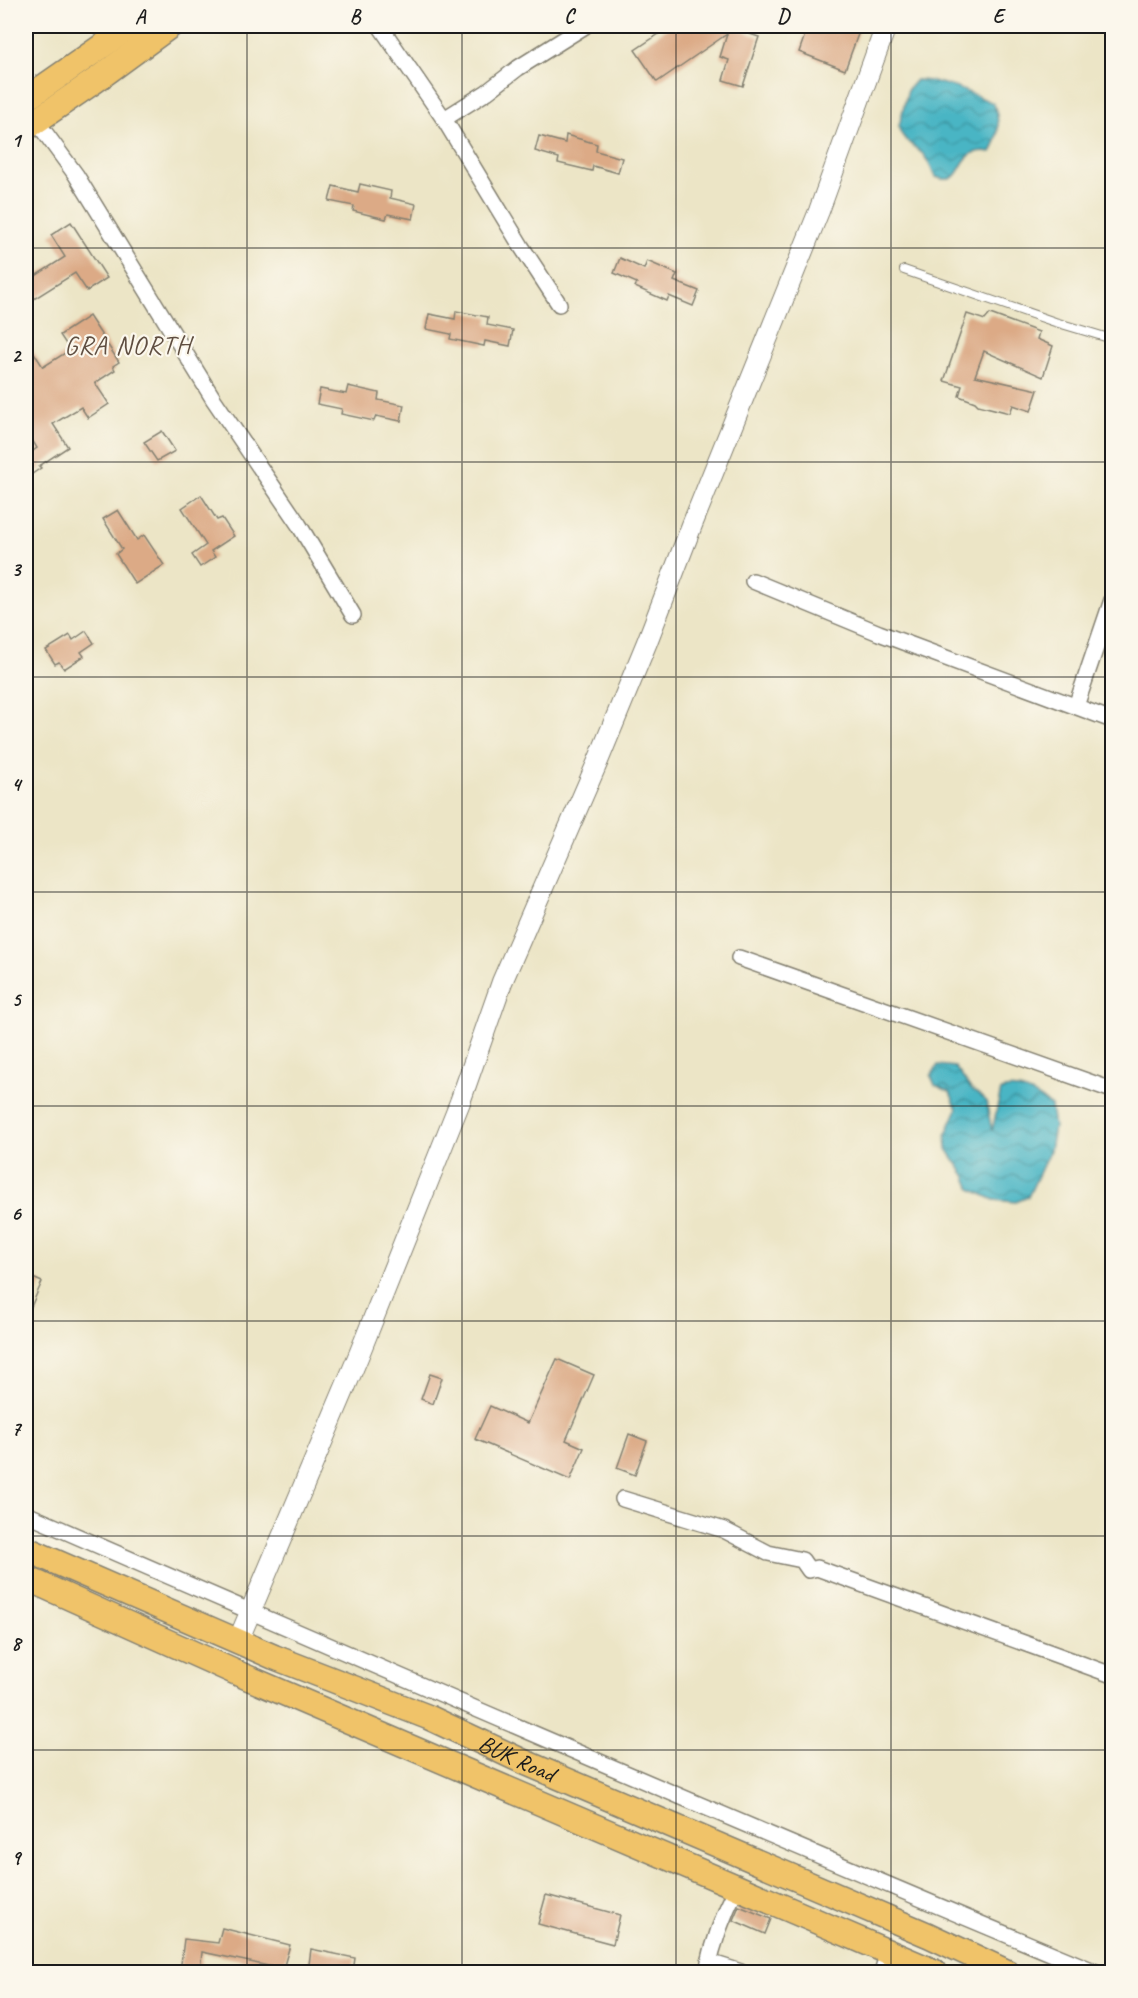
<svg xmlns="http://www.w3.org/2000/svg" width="1138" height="1998" font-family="Caveat,sans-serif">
<defs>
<pattern id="water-waves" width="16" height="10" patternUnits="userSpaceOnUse" patternTransform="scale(1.5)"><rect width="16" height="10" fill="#48b5c4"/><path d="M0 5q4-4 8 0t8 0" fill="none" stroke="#3b929e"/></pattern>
</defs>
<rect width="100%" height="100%" fill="#fbf7ec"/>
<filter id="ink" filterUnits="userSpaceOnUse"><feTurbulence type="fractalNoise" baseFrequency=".0167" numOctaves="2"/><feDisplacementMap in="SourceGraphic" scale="12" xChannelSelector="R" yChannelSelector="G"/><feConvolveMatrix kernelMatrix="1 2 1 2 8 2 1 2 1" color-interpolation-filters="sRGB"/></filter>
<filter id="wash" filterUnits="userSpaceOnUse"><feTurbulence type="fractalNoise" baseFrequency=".008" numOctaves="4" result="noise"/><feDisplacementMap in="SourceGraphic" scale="24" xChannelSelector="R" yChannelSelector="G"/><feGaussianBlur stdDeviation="1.35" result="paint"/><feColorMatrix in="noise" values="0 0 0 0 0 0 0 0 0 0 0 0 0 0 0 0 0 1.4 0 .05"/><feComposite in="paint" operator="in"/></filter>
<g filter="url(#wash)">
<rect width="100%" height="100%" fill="#ece5c6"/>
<g fill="url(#water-waves)" stroke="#326870" stroke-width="1.5">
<path d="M 916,80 C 942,80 969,92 993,103 C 1000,118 1000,138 991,152 C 952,145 968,190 936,177 L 924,155 L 905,139 L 900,132 L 899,126 L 908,89 Z"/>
<path d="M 938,1065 L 955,1067 L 971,1089 L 986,1101 L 992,1131 L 1001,1090 C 1021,1085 1036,1094 1051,1106 L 1054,1127 L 1050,1150 L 1028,1197 L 1016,1202 L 994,1200 L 971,1189 L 965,1175 L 947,1149 L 946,1134 L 957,1109 L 950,1092 L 935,1085 L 931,1076 Z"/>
</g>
<g id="blocks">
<g fill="#dcaa86">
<polygon points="671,26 740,26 735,29 759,37 743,86 723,80 729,60 720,57 727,34 657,82 635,50"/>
<polygon points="808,26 861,26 845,70 799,52"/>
<polygon points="566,135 597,144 596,151 622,158 618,173 593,166 592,171 558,163 559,158 535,151 539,136 565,143"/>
<polygon points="360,184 391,191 390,198 416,204 413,219 388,214 386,219 353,211 354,206 329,201 333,186 358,192"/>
<polygon points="71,222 107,278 87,291 75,273 26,304 26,282 65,257 51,235"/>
<polygon points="620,258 644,269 647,261 677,274 674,281 699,291 693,306 669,296 667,301 635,287 637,283 614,273"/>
<polygon points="456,311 488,317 487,325 513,330 510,346 485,341 484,346 450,339 451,334 426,329 429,314 455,319"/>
<polygon points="967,314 985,320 990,314 1039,332 1037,339 1053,346 1043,377 984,351 975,376 1038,390 1031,411 1013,405 1010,413 978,405 975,402 959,396 962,386 944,381"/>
<polygon points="89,316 119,362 113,366 115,370 95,383 109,404 88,418 81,407 53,424 68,447 39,466 41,468 26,478 26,448 30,453 37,448 26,430 26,340 43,367 70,350 60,335"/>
<polygon points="348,386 379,393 378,400 404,405 401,421 376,416 374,421 341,414 342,409 317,404 320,389 346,394"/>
<polygon points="162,431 175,451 157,461 144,442"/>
<polygon points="201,495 217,520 222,518 234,536 211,551 215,557 200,567 192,555 206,545 182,508"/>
<polygon points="118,510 137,540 144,535 164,565 135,584 116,554 122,549 103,519"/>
<polygon points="86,631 94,643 81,652 84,656 64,669 59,662 55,664 46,650 70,635 73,640"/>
<polygon points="26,1275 42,1282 26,1318"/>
<polygon points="557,1359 594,1375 566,1440 584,1448 570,1480 475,1439 490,1406 528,1423"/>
<polygon points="430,1374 442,1378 433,1404 421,1399"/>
<polygon points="629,1434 647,1441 635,1475 617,1468"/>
<polygon points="546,1895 620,1915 613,1944 538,1924"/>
<polygon points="739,1906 771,1919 765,1934 733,1920"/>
<polygon points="222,1928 290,1945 283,1969 202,1952 200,1972 180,1972 184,1939 218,1943"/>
<polygon points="311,1949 355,1958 353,1972 308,1972"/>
</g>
</g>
</g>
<g filter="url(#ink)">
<use href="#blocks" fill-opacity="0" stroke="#848071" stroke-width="1.5"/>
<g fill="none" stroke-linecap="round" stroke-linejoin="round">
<defs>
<polyline id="service" points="904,270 1055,322 1112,339"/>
<g id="minor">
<polyline points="380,26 444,119 521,246 559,304"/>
<polyline points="32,115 76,175 214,400 299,525 353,615"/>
<polyline points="444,119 487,92 518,68 585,26"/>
<polyline points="753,581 879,633 1112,720"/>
<polyline points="1076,706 1112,600"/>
<polyline points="739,958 1112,1090"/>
<polyline points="623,1499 724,1530 768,1553 802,1560 809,1570 817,1568 1112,1675"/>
<path d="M 26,1514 C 382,1669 738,1823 1096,1972"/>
<polyline points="709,1962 741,1972"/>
<path d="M 707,1972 C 713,1942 723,1915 737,1887"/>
<polyline points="882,1972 888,1952"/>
</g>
<polyline id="tertiary" points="238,1641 358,1357 460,1102 502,982 598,761 647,642 692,525 819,211 886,26"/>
<g id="primary">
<polyline points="26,99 131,26"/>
<polyline points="26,128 96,80 170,26"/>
<path id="s1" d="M 26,1549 L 274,1657 L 428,1717 L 524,1762 L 928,1935 L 1007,1972"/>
<polyline points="26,1578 237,1673 935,1972"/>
</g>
</defs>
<use href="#service" stroke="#848071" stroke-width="10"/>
<use href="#minor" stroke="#848071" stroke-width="18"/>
<use href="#tertiary" stroke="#848071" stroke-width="22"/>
<use href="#primary" stroke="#848071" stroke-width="27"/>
<use href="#service" stroke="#fff" stroke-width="8"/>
<use href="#minor" stroke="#fff" stroke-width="15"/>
<use href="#tertiary" stroke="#fff" stroke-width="20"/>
<use href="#primary" stroke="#f0c369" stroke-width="24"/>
</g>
</g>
<path fill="none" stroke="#1c1c1c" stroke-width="1.5" stroke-opacity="0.55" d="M 247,26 L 247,1972M 462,26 L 462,1972M 676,26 L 676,1972M 891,26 L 891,1972M 26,248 L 1112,248M 26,462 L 1112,462M 26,677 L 1112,677M 26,892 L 1112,892M 26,1106 L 1112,1106M 26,1321 L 1112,1321M 26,1536 L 1112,1536M 26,1750 L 1112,1750"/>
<g text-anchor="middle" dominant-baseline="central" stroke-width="4.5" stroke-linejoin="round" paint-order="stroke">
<g font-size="24" fill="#1c1c1c" stroke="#fbf7ec">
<text stroke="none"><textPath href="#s1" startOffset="534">BUK Road</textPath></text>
</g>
<g font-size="26" letter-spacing="1.5" fill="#5f4e41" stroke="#fbf7ec">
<text x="128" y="345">GRA NORTH</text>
</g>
</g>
<rect width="1138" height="1998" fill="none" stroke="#fbf7ec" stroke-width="66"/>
<rect x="33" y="33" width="1072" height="1932" fill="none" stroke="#1c1c1c" stroke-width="2"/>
<g font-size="20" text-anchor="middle" font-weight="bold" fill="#1c1c1c">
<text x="140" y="23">A</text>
<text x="355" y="23">B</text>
<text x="569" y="23">C</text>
<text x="783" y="23">D</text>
<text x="998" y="23">E</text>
<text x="16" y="147">1</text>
<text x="16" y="362">2</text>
<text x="16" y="576">3</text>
<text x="16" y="791">4</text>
<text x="16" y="1006">5</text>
<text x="16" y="1220">6</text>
<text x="16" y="1435">7</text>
<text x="16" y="1650">8</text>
<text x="16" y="1864">9</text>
</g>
</svg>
